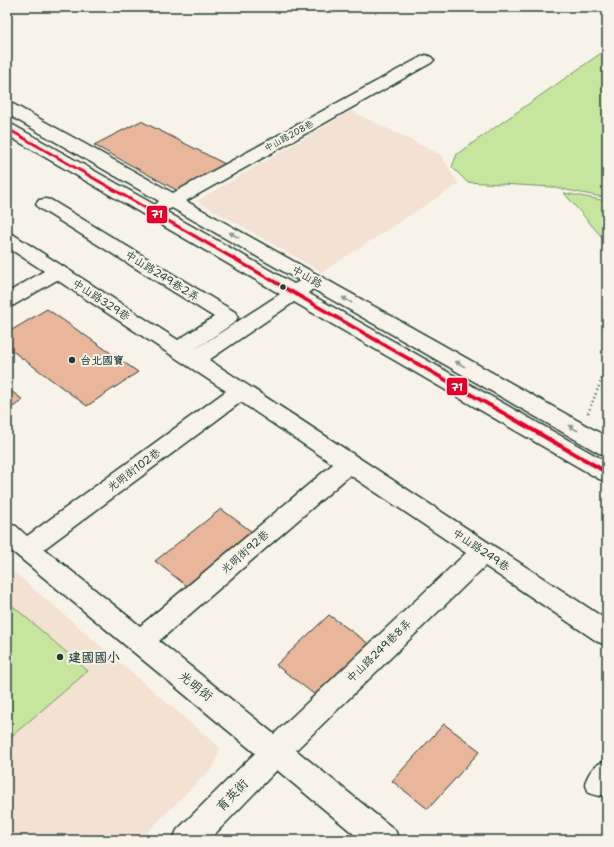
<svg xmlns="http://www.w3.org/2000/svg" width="614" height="847" font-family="'Shantell Sans','LXGW WenKai TC',sans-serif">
<rect width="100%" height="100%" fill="#f7f3e8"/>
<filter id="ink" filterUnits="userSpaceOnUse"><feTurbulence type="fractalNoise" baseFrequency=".025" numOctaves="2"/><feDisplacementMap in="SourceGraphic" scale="8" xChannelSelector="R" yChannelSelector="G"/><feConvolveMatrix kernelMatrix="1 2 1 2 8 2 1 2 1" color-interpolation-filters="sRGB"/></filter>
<g filter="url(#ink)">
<g fill="#f3e1d1">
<polygon points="351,111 441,155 458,184 322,272 197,201"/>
<polygon points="7,566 220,748 214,766 139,840 7,840"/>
</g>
<g fill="#c7e69d" stroke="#739268">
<polygon points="607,49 607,198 552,187 467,182 452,167 457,154"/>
<polygon points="564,193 607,201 607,243"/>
<polygon points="7,601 88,671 7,740"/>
</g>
<g fill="#e9b69b" stroke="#1f3d34">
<polygon points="141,121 227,165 180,192 94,145"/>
<polygon points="47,309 138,372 87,406 7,347 7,333"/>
<polygon points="7,388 23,400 7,411"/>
<polygon points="221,509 259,537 193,591 155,561"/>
<polygon points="329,615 372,646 319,698 276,665"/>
<polygon points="444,724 480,751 428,809 392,781"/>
</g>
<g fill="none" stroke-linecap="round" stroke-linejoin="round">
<defs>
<g id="minor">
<path d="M 426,55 L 431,57 L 434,60 L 431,63 L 186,201 L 607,437 L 607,455 L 599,453 L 313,289 L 308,293 L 607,462 L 607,481 L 599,479 L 294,302 L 209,360 L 607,620 L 607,645 L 598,642 L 485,566 L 296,750 L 395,830 L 399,840 L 361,840 L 277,770 L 209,840 L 173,840 L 177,830 L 255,753 L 7,547 L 7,524 L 16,526 L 27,536 L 226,391 L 57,280 L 14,305 L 7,307 L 7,293 L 44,271 L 7,247 L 7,233 L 14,235 L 178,340 L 214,317 L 39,208 L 36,204 L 39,200 L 45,199 L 51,200 L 235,312 L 238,317 L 235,322 L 194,350 L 280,294 L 7,135 L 7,123 L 13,125 L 155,205 L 159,201 L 7,114 L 7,102 L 13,104 L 173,193 L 421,57 ZM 172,208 L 300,281 L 294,284 L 165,211 ZM 241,402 L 333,464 L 140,626 L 44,549 ZM 350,475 L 466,553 L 274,734 L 159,641 Z"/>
<path d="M 607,760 L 607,793 L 599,796 L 589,793 L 585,783 C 590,770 594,765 607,760 Z"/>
</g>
</defs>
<use href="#minor" stroke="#1f3d34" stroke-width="3"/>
<polyline stroke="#1f3d34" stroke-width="2.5" stroke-dasharray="1 3" stroke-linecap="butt" points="588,413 603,376 607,371"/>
<use href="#minor" fill="#f7f3e8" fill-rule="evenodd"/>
<defs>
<polygon id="bus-1" points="7,127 607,470 607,475 7,130"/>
</defs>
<use href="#bus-1" stroke="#f7f3e8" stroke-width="3"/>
<use href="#bus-1" fill="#e4002b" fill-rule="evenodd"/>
</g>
<defs><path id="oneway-solid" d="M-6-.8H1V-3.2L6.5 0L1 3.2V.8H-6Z"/></defs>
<g fill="#8b988e">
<use href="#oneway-solid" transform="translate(234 235) rotate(-150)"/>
<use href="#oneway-solid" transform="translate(347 300) rotate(-150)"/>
<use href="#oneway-solid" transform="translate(460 364) rotate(-150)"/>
<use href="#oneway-solid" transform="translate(573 428) rotate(-150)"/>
</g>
</g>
<g fill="#1f3d34" stroke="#f7f3e8" stroke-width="1.5">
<circle cx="283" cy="287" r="3.5"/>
<circle cx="72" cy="360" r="4"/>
<circle cx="60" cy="657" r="4"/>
</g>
<g text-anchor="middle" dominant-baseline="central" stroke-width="4" stroke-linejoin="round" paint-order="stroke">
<g font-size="9" fill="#1f3d34" stroke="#f7f3e8">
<text transform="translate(289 136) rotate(-29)">中山路208巷</text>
</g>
<g font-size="11" fill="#1f3d34" stroke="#f7f3e8">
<text transform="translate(162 276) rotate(32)">中山路249巷2弄</text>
<text transform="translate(307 277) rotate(30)">中山路</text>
<text transform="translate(101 300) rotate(33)">中山路329巷</text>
<text transform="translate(134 470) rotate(-37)">光明街102巷</text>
<text transform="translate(481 550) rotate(34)">中山路249巷</text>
<text transform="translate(245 552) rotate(-41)">光明街92巷</text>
<text transform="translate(379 651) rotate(-44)">中山路249巷8弄</text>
</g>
<g font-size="11" font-weight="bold" fill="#1f3d34" stroke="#f7f3e8" text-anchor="start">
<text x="80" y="360">台北國寶</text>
</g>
<g font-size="13" font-weight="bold" fill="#1f3d34" stroke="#f7f3e8" text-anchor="start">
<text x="68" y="657">建國國小</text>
</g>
<g font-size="13" fill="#1f3d34" stroke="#f7f3e8">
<text transform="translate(196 686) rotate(39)">光明街</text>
<text transform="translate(232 795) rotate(-46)">育英街</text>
</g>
</g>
<g stroke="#f7f3e8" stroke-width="1.5">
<rect x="146" y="205" width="22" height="19" rx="4" fill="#e4002b"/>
<rect x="446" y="377" width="22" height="19" rx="4" fill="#e4002b"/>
</g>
<g font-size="11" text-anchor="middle" font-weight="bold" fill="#fff">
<text x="157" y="218">71</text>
<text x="457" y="391">71</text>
</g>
<rect width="614" height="847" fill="none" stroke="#f7f3e8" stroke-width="24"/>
<rect x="12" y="12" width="590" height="823" fill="none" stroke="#1f3d34" stroke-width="1.5" filter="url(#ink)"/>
</svg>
